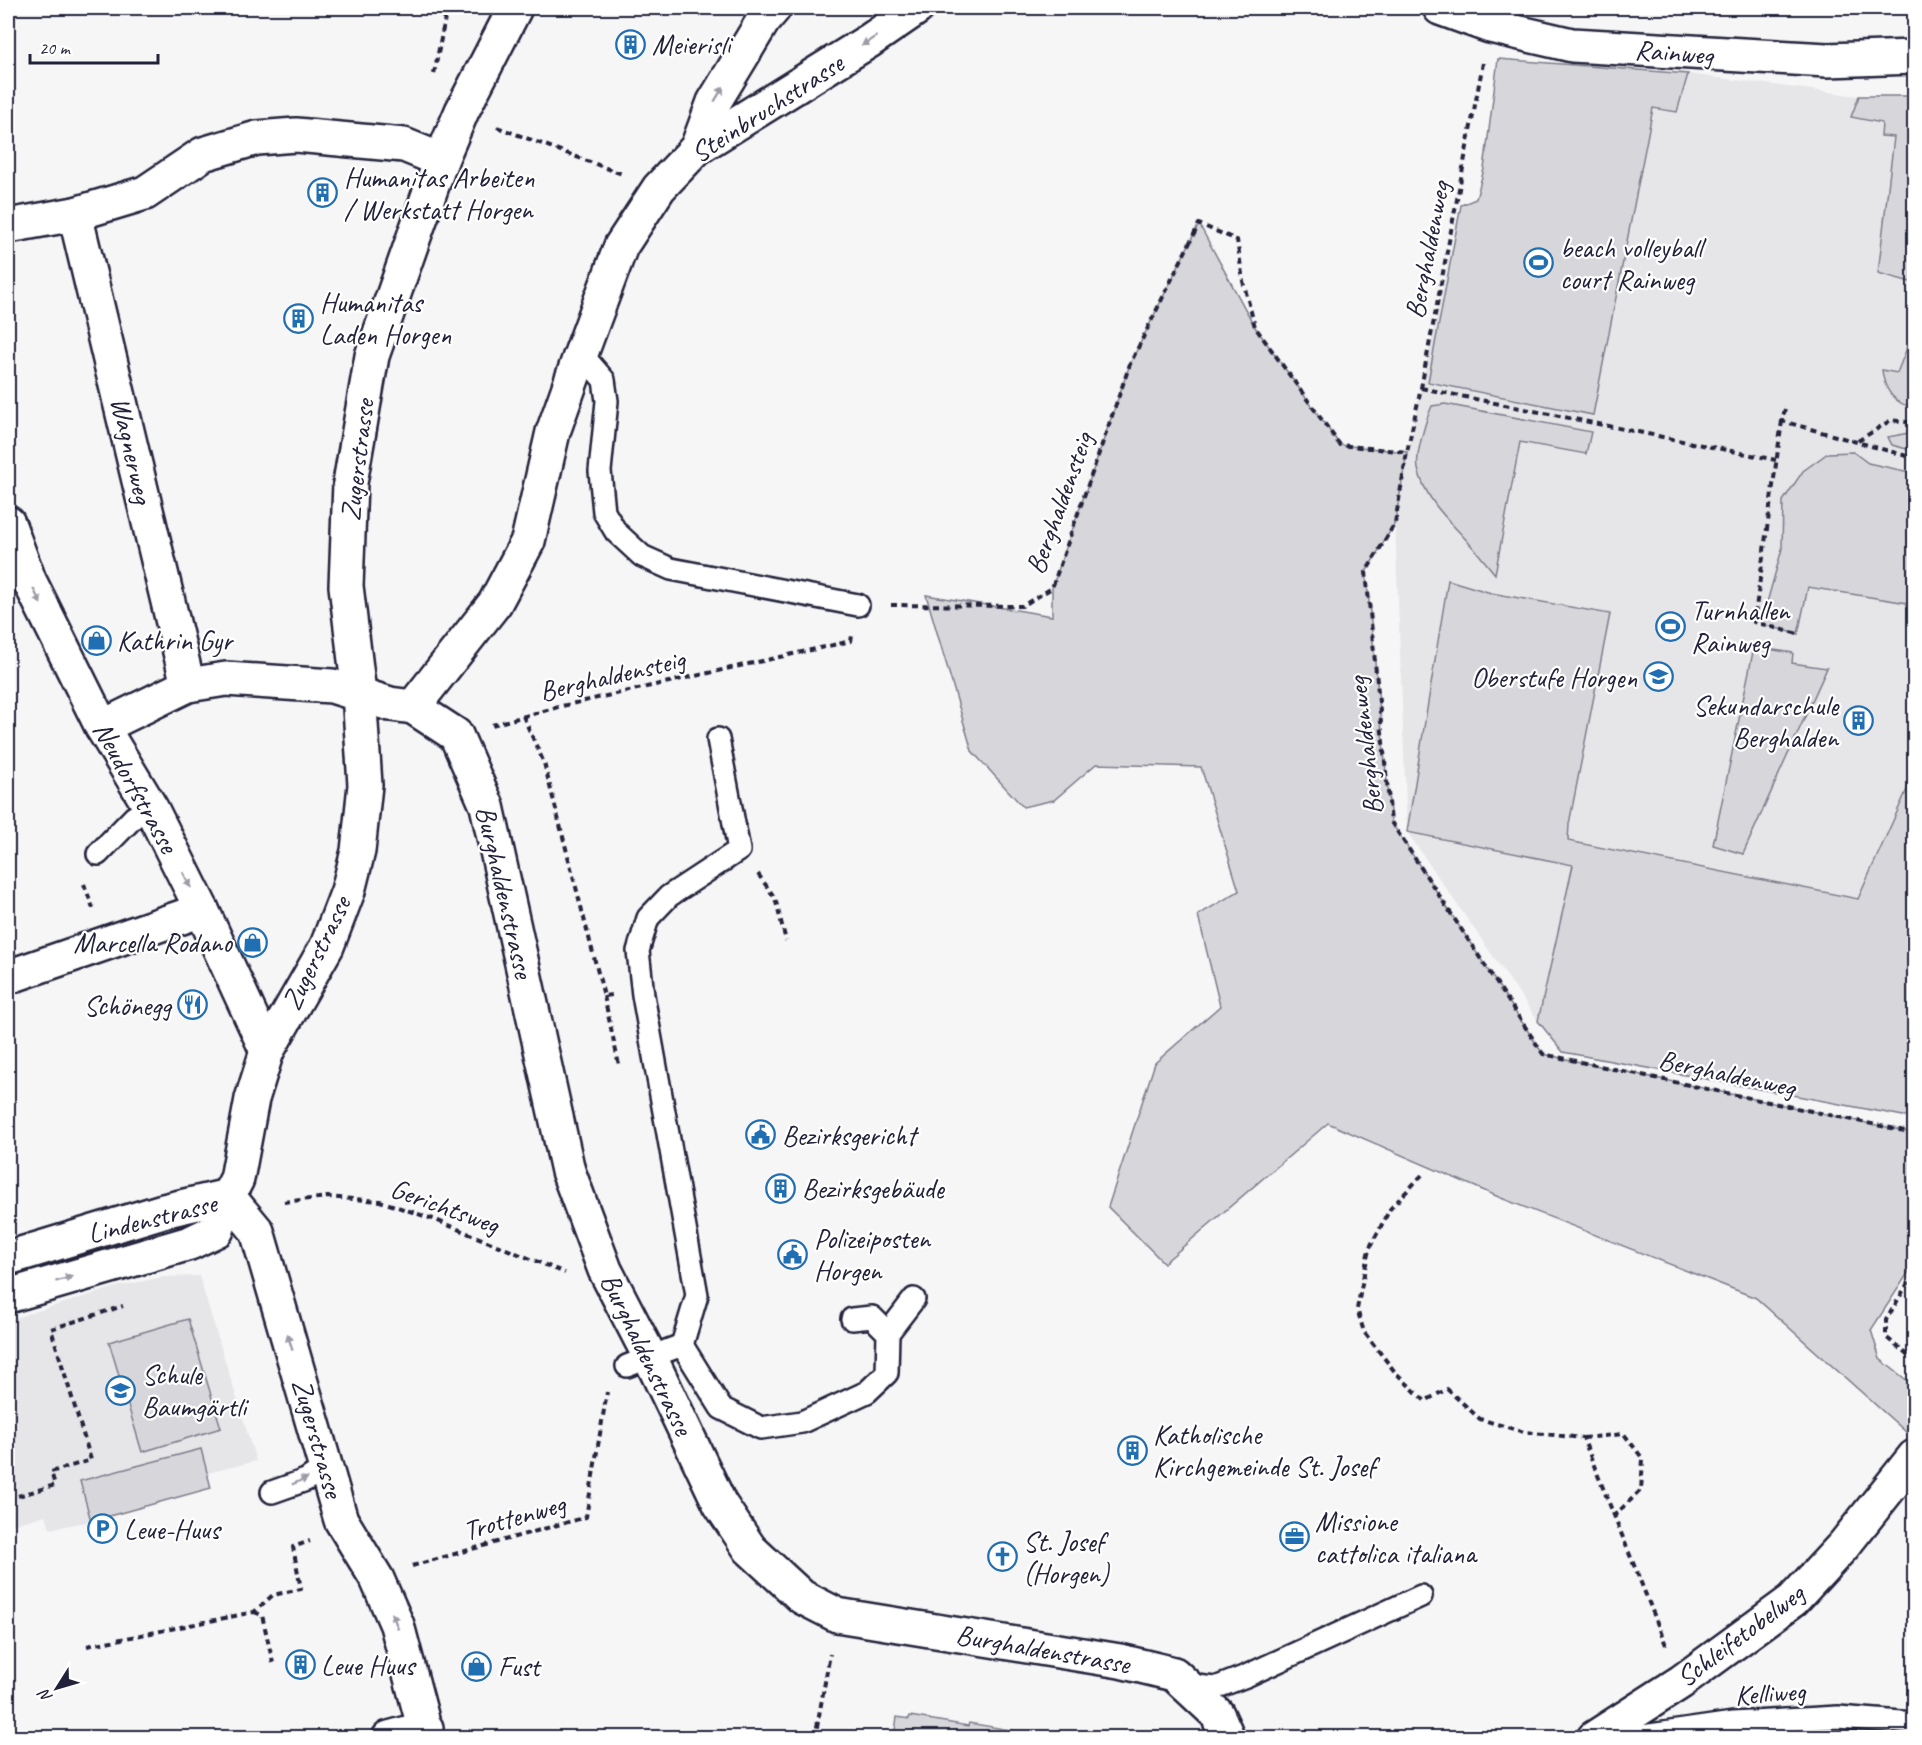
<svg xmlns="http://www.w3.org/2000/svg" width="1922" height="1745" font-family="Caveat,sans-serif">
<rect width="100%" height="100%" fill="#f6f6f7"/>
<filter id="ink" filterUnits="userSpaceOnUse"><feTurbulence type="fractalNoise" baseFrequency=".0167" numOctaves="2"/><feDisplacementMap in="SourceGraphic" scale="12" xChannelSelector="R" yChannelSelector="G"/><feConvolveMatrix kernelMatrix="1 2 1 2 8 2 1 2 1" color-interpolation-filters="sRGB"/></filter>
<g filter="url(#ink)">
<g fill="#e6e6e9">
<polygon points="1498,59 1688,74 1859,96 1914,96 1914,1118 1563,1052 1538,1021 1407,832 1395,523 1407,452 1461,205 1476,199 1483,170"/>
<polygon points="199,1276 256,1461 208,1473 211,1488 91,1521 50,1529 46,1515 8,1526 8,1320 116,1287 162,1277"/>
</g>
<g fill="#d7d7db" stroke="#7c7c8b" stroke-width="1.5">
<polygon points="1498,59 1688,74 1677,112 1653,108 1593,415 1428,382 1461,205 1476,199 1484,169"/>
<polygon points="1859,96 1914,96 1914,283 1878,273 1894,137 1881,136 1882,123 1851,117"/>
<polygon points="1199,224 1255,327 1340,445 1407,452 1395,523 1366,572 1391,822 1543,1054 1914,1133 1914,1264 1871,1330 1880,1359 1914,1386 1914,1439 1756,1298 1501,1198 1328,1123 1164,1263 1108,1207 1155,1063 1220,1006 1198,915 1239,891 1201,767 1096,764 1054,800 1023,807 972,751 926,595 1052,616 1052,588 1130,364"/>
<path d="M 1914,330 L 1914,407 C 1894,405 1884,389 1882,370 L 1897,373 Z"/>
<path d="M 1445,404 L 1591,432 L 1586,454 L 1520,442 L 1495,574 C 1484,560 1473,547 1461,534 C 1443,515 1425,497 1418,469 C 1415,456 1426,419 1432,406 Z"/>
<polygon points="1914,432 1914,451 1892,445 1888,437"/>
<polygon points="1853,452 1868,463 1914,473 1914,604 1808,587 1798,634 1761,624 1782,549 1783,501 1803,471 1828,453"/>
<polygon points="1448,580 1491,593 1610,614 1569,824 1568,841 1858,899 1914,774 1914,1118 1563,1052 1538,1021 1573,865 1407,832"/>
<polygon points="1754,647 1793,653 1792,663 1827,668 1743,854 1713,845"/>
<polygon points="188,1319 221,1428 142,1452 109,1342"/>
<polygon points="201,1449 211,1488 91,1521 80,1481"/>
<polygon points="910,1716 968,1726 969,1723 1028,1733 1027,1738 894,1737 897,1717 909,1719"/>
</g>
<g fill="none" stroke-linecap="round" stroke-linejoin="round">
<defs>
<g id="service">
<polyline points="579,359 591,365 604,380 607,401 600,471 604,512 616,532 642,556 671,569 858,605"/>
<polyline points="98,854 134,817 151,808"/>
<polyline points="888,1333 914,1299"/>
<polyline points="682,1345 697,1295 643,995 638,951 648,918 669,896 739,850 718,739"/>
<polyline points="627,1366 682,1345 721,1408 761,1428 802,1422 867,1392 887,1373 888,1333 872,1317 852,1319"/>
<polyline points="272,1492 306,1480 326,1466"/>
<polyline points="1187,1685 1215,1688 1246,1676 1421,1596"/>
<polyline points="1629,1738 1733,1723 1838,1717 1914,1723"/>
</g>
<g id="minor">
<polyline points="1440,8 1490,26 1572,45 1827,60 1914,57"/>
<polyline points="697,148 714,102 763,21 774,8"/>
<polyline points="75,214 188,685"/>
<polyline points="8,226 75,214 145,193 203,154 257,138 296,135 404,145 441,160"/>
<polyline points="8,523 29,580 102,727 151,808 202,910 267,1051"/>
<polyline points="413,707 495,603 528,541 553,432 579,359 621,246 659,188 697,148 869,41 917,8"/>
<polyline points="102,727 188,685 226,679 332,686 390,704 413,707 456,735 487,806 568,1171 605,1270 650,1357 720,1504 750,1549 802,1597 837,1615 1120,1661 1174,1674 1217,1714 1228,1738"/>
<polyline points="8,977 202,910"/>
<polyline points="228,1196 257,1231 341,1520 377,1579 397,1625 427,1738"/>
<polyline points="389,1738 426,1728"/>
<polyline points="1594,1738 1681,1682 1793,1600 1844,1545 1914,1457"/>
</g>
<g id="secondary">
<polyline points="8,1258 163,1211 228,1196"/>
<polyline points="8,1296 190,1243 217,1230 228,1196 237,1179 252,1099 267,1051 327,946 348,891 358,851 365,785 359,693 346,586 350,483 372,356 441,160 462,111 515,8"/>
</g>
</defs>
<use href="#service" stroke="#22223b" stroke-width="26"/>
<use href="#minor" stroke="#22223b" stroke-width="38"/>
<use href="#secondary" stroke="#22223b" stroke-width="38"/>
<g stroke="#22223b" stroke-width="4" stroke-dasharray="6 4.5" stroke-linecap="butt">
<polyline points="1483,63 1421,388 1407,452 1395,523 1366,572 1391,822 1543,1054 1914,1133"/>
<polyline points="434,74 447,8"/>
<polyline points="497,127 622,174"/>
<polyline points="1421,388 1776,460"/>
<polyline points="1785,409 1782,421 1914,458"/>
<polyline points="1782,421 1754,622 1798,634"/>
<polyline points="1858,441 1891,420 1914,423"/>
<polyline points="891,605 1022,606 1052,588 1130,364 1199,224 1237,240 1243,281 1255,327 1340,445 1407,452"/>
<polyline points="523,716 544,763 604,996 612,995"/>
<polyline points="492,725 562,706 851,641 852,636"/>
<polyline points="758,874 775,898 786,941"/>
<polyline points="84,884 93,908"/>
<polyline points="604,996 619,1065"/>
<polyline points="1422,1175 1390,1209 1369,1249 1357,1309 1364,1332 1395,1372 1425,1401 1447,1389 1480,1419 1524,1432 1583,1438 1666,1645"/>
<polyline points="284,1202 327,1197 380,1201 433,1219 565,1273"/>
<polyline points="1914,1273 1886,1320 1886,1337 1914,1361"/>
<polyline points="1583,1438 1624,1434 1643,1459 1641,1490 1615,1515"/>
<polyline points="8,1499 55,1485 51,1472 91,1460 51,1329 123,1306"/>
<polyline points="412,1566 586,1517 607,1392"/>
<polyline points="254,1612 262,1615 273,1663"/>
<polyline points="87,1646 254,1612 273,1595 301,1589 293,1547 310,1541"/>
<polyline points="290,1734 291,1738"/>
<polyline points="815,1738 830,1654"/>
</g>
<use href="#service" stroke="#fff" stroke-width="21"/>
<use href="#minor" stroke="#fff" stroke-width="33"/>
<use href="#secondary" stroke="#fff" stroke-width="33"/>
</g>
<defs><path id="oneway-solid" d="M-6-.8H1V-3.2L6.5 0L1 3.2V.8H-6Z" transform="scale(1.5)"/></defs>
<g fill="#9c9ca7">
<use href="#oneway-solid" transform="translate(869 41) rotate(147)"/>
<use href="#oneway-solid" transform="translate(719 94) rotate(-59)"/>
<use href="#oneway-solid" transform="translate(37 596) rotate(64)"/>
<use href="#oneway-solid" transform="translate(187 880) rotate(63)"/>
<use href="#oneway-solid" transform="translate(64 1279) rotate(-17)"/>
<use href="#oneway-solid" transform="translate(290 1342) rotate(-106)"/>
<use href="#oneway-solid" transform="translate(300 1481) rotate(-23)"/>
<use href="#oneway-solid" transform="translate(395 1621) rotate(-111)"/>
</g>
</g>
<defs>
<symbol id="building-ring" viewBox="-11 -11 22 22"><circle r="9.5" fill="#fff" stroke="#1f6fb2" stroke-width="1.5"/><path d="M-4-6H4V6H1V3H-1V6H-4ZM-2.5-4.3h1.7v1.8h-1.7ZM.8-4.3h1.7v1.8H.8ZM-2.5-1h1.7V.8h-1.7ZM.8-1h1.7V.8H.8Z" fill="#1f6fb2"/></symbol>
<symbol id="stadium-ring" viewBox="-11 -11 22 22"><circle r="9.5" fill="#fff" stroke="#1f6fb2" stroke-width="1.5"/><path d="M0-5a6.5 5 0 1 0 0 10a6.5 5 0 1 0 0-10ZM-3.5-1.8h7v3.6h-7Z" fill="#1f6fb2"/></symbol>
<symbol id="shop-ring" viewBox="-11 -11 22 22"><circle r="9.5" fill="#fff" stroke="#1f6fb2" stroke-width="1.5"/><path d="M-5-2.5h2.3a2.7 3.5 0 0 1 5.4 0H5L5.5 6h-11ZM-1.5-2.5h3a1.5 2.3 0 0 0-3 0Z" fill="#1f6fb2"/></symbol>
<symbol id="school-ring" viewBox="-11 -11 22 22"><circle r="9.5" fill="#fff" stroke="#1f6fb2" stroke-width="1.5"/><path d="M0-5L7-2L0 1L-7-2ZM-4 1L0 2.5L4 1V4Q0 6-4 4Z" fill="#1f6fb2"/></symbol>
<symbol id="restaurant-ring" viewBox="-11 -11 22 22"><circle r="9.5" fill="#fff" stroke="#1f6fb2" stroke-width="1.5"/><path d="M-5-6h1v4h1v-4h1v4h1v-4h1v5L-1.5 .5V6h-2V.5L-5-1ZM5-6V6H3V1.5H1.5Q1.5-4 5-6Z" fill="#1f6fb2"/></symbol>
<symbol id="civic-ring" viewBox="-11 -11 22 22"><circle r="9.5" fill="#fff" stroke="#1f6fb2" stroke-width="1.5"/><path d="M-.6-6.5H3V-4.5H.6V-3L4-1V1h2V6H-6V1h2V-1L-.6-3ZM-1.2 2.5V6h2.4V2.5Z" fill="#1f6fb2"/></symbol>
<symbol id="parking-ring" viewBox="-11 -11 22 22"><circle r="9.5" fill="#fff" stroke="#1f6fb2" stroke-width="1.5"/><path d="M-3.5-5.5H1a3.5 3.5 0 0 1 0 7H-1V5.5H-3.5ZM-1-3.4V-.6H.8a1.4 1.4 0 0 0 0-2.8Z" fill="#1f6fb2"/></symbol>
<symbol id="office-ring" viewBox="-11 -11 22 22"><circle r="9.5" fill="#fff" stroke="#1f6fb2" stroke-width="1.5"/><path d="M-6-3h4V-5.5h4V-3h4V5H-6ZM-1-4.5V-3h2v-1.5ZM-6 0V1H6V0Z" fill="#1f6fb2"/></symbol>
<symbol id="church-ring" viewBox="-11 -11 22 22"><circle r="9.5" fill="#fff" stroke="#1f6fb2" stroke-width="1.5"/><path d="M-1.2-6h2.4v3.5h3.3v2.4h-3.3V6h-2.4V-.1h-3.3v-2.4h3.3Z" fill="#1f6fb2"/></symbol>
</defs>
<g fill-rule="evenodd">
<use href="#building-ring" x="614" y="28" width="33" height="33"/>
<use href="#building-ring" x="306" y="176" width="33" height="33"/>
<use href="#stadium-ring" x="1522" y="246" width="33" height="33"/>
<use href="#building-ring" x="282" y="302" width="33" height="33"/>
<use href="#stadium-ring" x="1654" y="610" width="33" height="33"/>
<use href="#shop-ring" x="80" y="624" width="33" height="33"/>
<use href="#school-ring" x="1642" y="660" width="33" height="33"/>
<use href="#building-ring" x="1842" y="704" width="33" height="33"/>
<use href="#shop-ring" x="236" y="926" width="33" height="33"/>
<use href="#restaurant-ring" x="176" y="988" width="33" height="33"/>
<use href="#civic-ring" x="744" y="1118" width="33" height="33"/>
<use href="#building-ring" x="764" y="1172" width="33" height="33"/>
<use href="#civic-ring" x="776" y="1238" width="33" height="33"/>
<use href="#school-ring" x="104" y="1374" width="33" height="33"/>
<use href="#building-ring" x="1116" y="1434" width="33" height="33"/>
<use href="#parking-ring" x="86" y="1512" width="33" height="33"/>
<use href="#office-ring" x="1278" y="1520" width="33" height="33"/>
<use href="#church-ring" x="986" y="1540" width="33" height="33"/>
<use href="#building-ring" x="284" y="1648" width="33" height="33"/>
<use href="#shop-ring" x="460" y="1650" width="33" height="33"/>
</g>
<g text-anchor="middle" dominant-baseline="central" stroke-width="4.5" stroke-linejoin="round" paint-order="stroke">
<g font-size="28" fill="#22223b" stroke="#fff" text-anchor="start">
<text x="652" y="44">Meierisli</text>
<text x="344" y="177">Humanitas Arbeiten<tspan x="344" dy="32">/ Werkstatt Horgen</tspan></text>
<text x="1560" y="247">beach volleyball<tspan x="1560" dy="32">court Rainweg</tspan></text>
<text x="320" y="302">Humanitas<tspan x="320" dy="32">Laden Horgen</tspan></text>
<text x="1691" y="610">Turnhallen<tspan x="1691" dy="32">Rainweg</tspan></text>
<text x="117" y="640">Kathrin Gyr</text>
<text x="1637" y="677" text-anchor="end">Oberstufe Horgen</text>
<text x="1838" y="705" text-anchor="end">Sekundarschule<tspan x="1838" dy="32">Berghalden</tspan></text>
<text x="232" y="942" text-anchor="end">Marcella Rodano</text>
<text x="171" y="1005" text-anchor="end">Schönegg</text>
<text x="782" y="1135">Bezirksgericht</text>
<text x="802" y="1188">Bezirksgebäude</text>
<text x="814" y="1238">Polizeiposten<tspan x="814" dy="32">Horgen</tspan></text>
<text x="142" y="1374">Schule<tspan x="142" dy="32">Baumgärtli</tspan></text>
<text x="1153" y="1434">Katholische<tspan x="1153" dy="32">Kirchgemeinde St. Josef</tspan></text>
<text x="1315" y="1521">Missione<tspan x="1315" dy="32">cattolica italiana</tspan></text>
<text x="124" y="1529">Leue-Huus</text>
<text x="1023" y="1541">St. Josef<tspan x="1023" dy="32">(Horgen)</tspan></text>
<text x="321" y="1665">Leue Huus</text>
<text x="498" y="1666">Fust</text>
</g>
<g font-size="28" fill="#22223b" stroke="#fff">
<text transform="translate(1674 52) rotate(4)">Rainweg</text>
<text transform="translate(767 108) rotate(-33)">Steinbruchstrasse</text>
<text transform="translate(1427 250) rotate(-79)">Berghaldenweg</text>
<text transform="translate(132 450) rotate(77)">Wagnerweg</text>
<text transform="translate(357 460) rotate(-83)">Zugerstrasse</text>
<text transform="translate(1059 503) rotate(-70)">Berghaldensteig</text>
<text transform="translate(612 675) rotate(-13)">Berghaldensteig</text>
<text transform="translate(1365 746) rotate(-97)">Berghaldenweg</text>
<text transform="translate(136 787) rotate(61)">Neudorfstrasse</text>
<text transform="translate(505 892) rotate(77)">Burghaldenstrasse</text>
<text transform="translate(316 953) rotate(-64)">Zugerstrasse</text>
<text transform="translate(1727 1073) rotate(12)">Berghaldenweg</text>
<text transform="translate(445 1206) rotate(20)">Gerichtsweg</text>
<text transform="translate(152 1218) rotate(-14)">Lindenstrasse</text>
<text transform="translate(647 1354) rotate(64)">Burghaldenstrasse</text>
<text transform="translate(318 1438) rotate(74)">Zugerstrasse</text>
<text transform="translate(514 1517) rotate(-16)">Trottenweg</text>
<text transform="translate(1740 1635) rotate(-37)">Schleifetobelweg</text>
<text transform="translate(1043 1649) rotate(10)">Burghaldenstrasse</text>
<text transform="translate(1770 1693) rotate(-4)">Kelliweg</text>
</g>
</g>
<rect width="1922" height="1745" fill="none" stroke="#fff" stroke-width="30"/>
<rect x="15" y="15" width="1892" height="1715" fill="none" stroke="#22223b" stroke-width="2" filter="url(#ink)"/>
<g transform="translate(57 1688) rotate(233)" stroke="#ffffff" stroke-width="4.5" paint-order="stroke">
<path d="M0-4.5L10 22L0 15L-10 22Z" fill="#22223b"/>
<text y="-9" font-size="16" font-weight="bold" text-anchor="middle" fill="#22223b">N</text>
</g>
<path d="M30 54v9h128v-9" fill="none" stroke="#22223b" stroke-width="3"/>
<text x="39" y="54" font-size="18" fill="#22223b" stroke="#ffffff" stroke-width="4.5" paint-order="stroke">20 m</text>
</svg>
